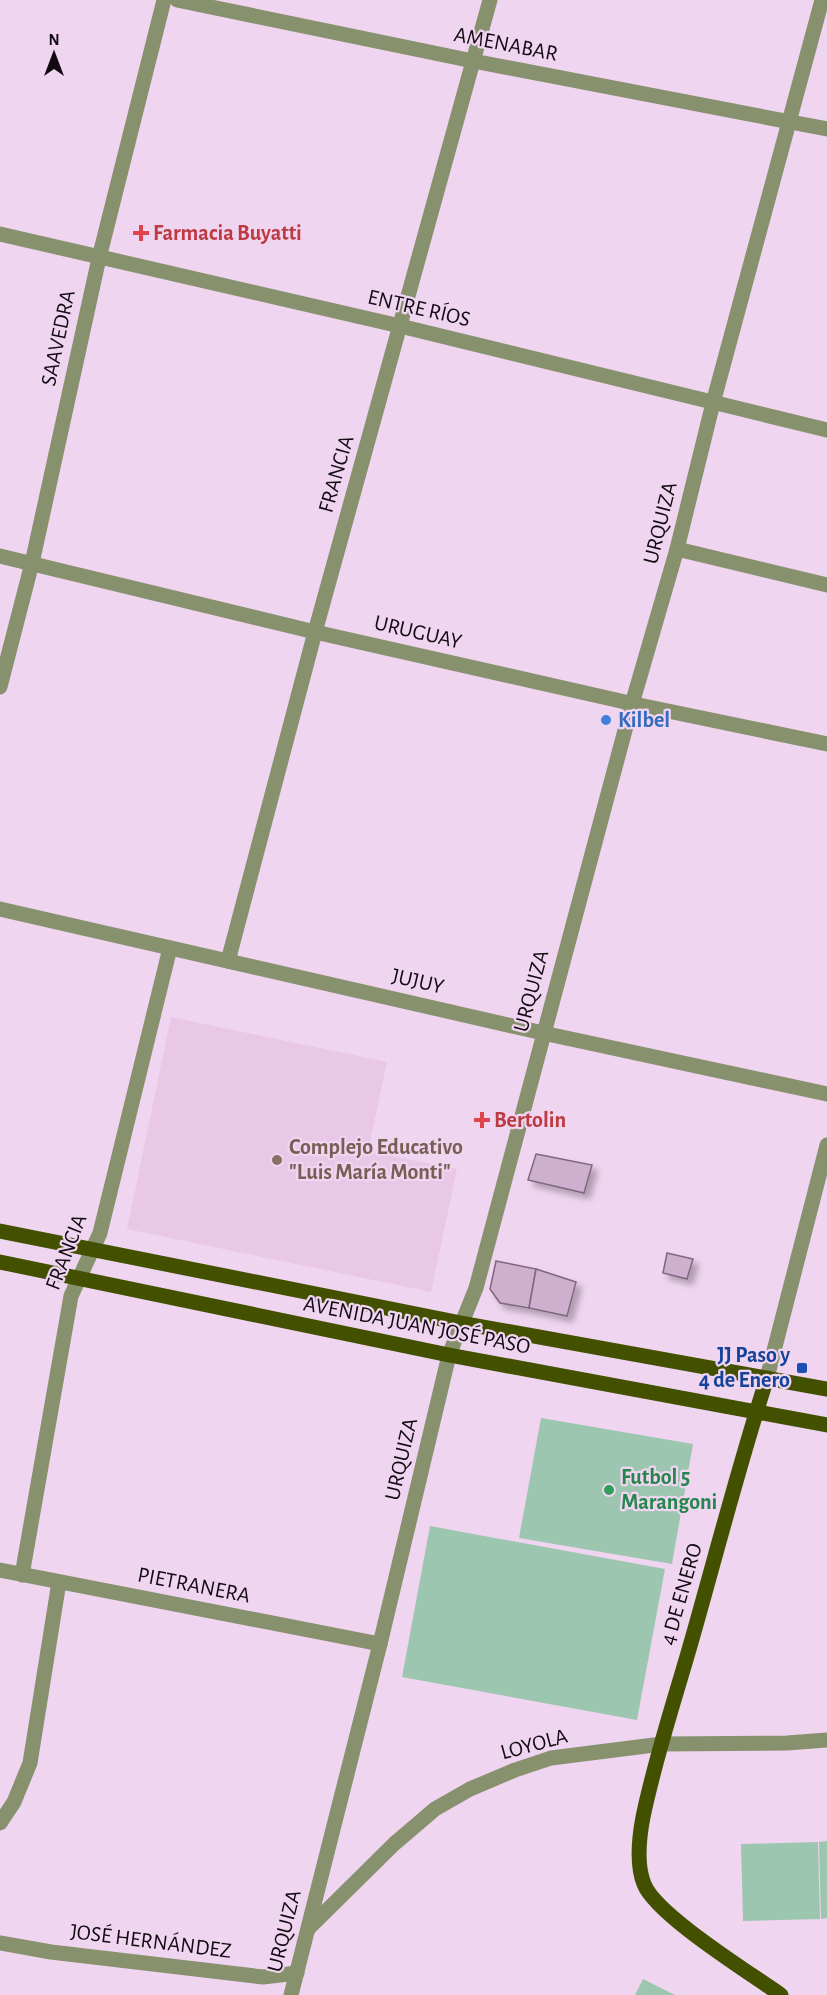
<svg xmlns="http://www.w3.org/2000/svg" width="827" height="1995" font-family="'Alegreya Sans',sans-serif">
<defs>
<filter id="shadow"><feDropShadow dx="5.5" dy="5.5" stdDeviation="3" flood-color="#0004"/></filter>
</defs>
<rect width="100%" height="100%" fill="#f0d5f0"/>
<polygon fill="#e8c7e7" points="171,1017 387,1062 368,1151 457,1169 431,1292 127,1229"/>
<g fill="#9dc6b0">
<polygon points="541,1418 693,1444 672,1564 519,1538"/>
<polygon points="430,1526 665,1569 637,1720 402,1677"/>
<polygon points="827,1841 827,1918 821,1919 819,1842"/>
<polygon points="818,1842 820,1919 743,1921 741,1844"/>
<polygon points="643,1979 675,1995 635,1995"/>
</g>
<g fill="#ceafce" stroke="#7f677f" stroke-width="1.5" filter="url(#shadow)">
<polygon points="536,1154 592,1165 584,1193 528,1180"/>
<polygon points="667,1253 693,1259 687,1279 663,1273"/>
<polygon points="496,1261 536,1269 529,1308 500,1303 490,1289"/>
<polygon points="536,1269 576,1282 567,1316 529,1308"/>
</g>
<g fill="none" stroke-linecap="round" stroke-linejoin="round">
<g stroke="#88916e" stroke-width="15">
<polyline points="177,0 473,61 827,129"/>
<polyline points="0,234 400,326 827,430"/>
<polyline points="677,549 827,585"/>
<polyline points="0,556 315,632 634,704 827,744"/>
<polyline points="0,687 32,563 99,258 164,0"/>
<polyline points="0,909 543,1033 827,1094"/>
<polyline points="228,961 315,632 490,0"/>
<polyline points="767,1378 827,1145"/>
<polyline points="0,1570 380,1644"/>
<polyline points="22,1575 71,1296 100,1233 170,948"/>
<polyline points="0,1823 14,1802 30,1763 59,1582"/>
<polyline points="308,1929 394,1844 435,1809 470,1789 515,1770 551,1758 662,1744 787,1743 827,1740"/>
<polyline points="0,1943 51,1952 263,1977 297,1973"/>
<polyline points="291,1995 380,1644 449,1355 476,1288 632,704 677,549 713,403 822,0"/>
</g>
<g stroke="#435000" stroke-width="15">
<polyline points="0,1231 461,1323 827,1389"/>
<polyline points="0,1262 449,1355 827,1425"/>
<path d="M 767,1378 C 740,1462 718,1547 694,1632 C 677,1693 656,1754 643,1817 C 639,1838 636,1864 644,1884 C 656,1915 750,1973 781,1995"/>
</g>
</g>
<g fill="#e0444e" stroke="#f0d5f0" stroke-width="2">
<path d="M138 224h6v6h6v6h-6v6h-6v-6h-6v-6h6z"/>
<path d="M479 1111h6v6h6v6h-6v6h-6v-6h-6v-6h6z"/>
</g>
<circle fill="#3f7fe0" stroke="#f0d5f0" stroke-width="2" cx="606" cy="720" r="6"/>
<circle fill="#8d6e63" stroke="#f0d5f0" stroke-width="2" cx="277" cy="1160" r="6"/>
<rect fill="#1a4fb4" stroke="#f0d5f0" stroke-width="2" x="796" y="1362" width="12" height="12" rx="3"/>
<circle fill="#2e9e5b" stroke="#f0d5f0" stroke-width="2" cx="609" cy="1490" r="6"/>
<g text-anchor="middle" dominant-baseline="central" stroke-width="4.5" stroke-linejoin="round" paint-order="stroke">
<g font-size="22" fill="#130b13" stroke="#f0d5f0">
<text transform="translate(506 44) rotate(11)">AMENABAR</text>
<text transform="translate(419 308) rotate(13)">ENTRE RÍOS</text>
<text transform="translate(58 338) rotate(-78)">SAAVEDRA</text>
<text transform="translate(336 474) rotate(-74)">FRANCIA</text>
<text transform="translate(660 523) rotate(-76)">URQUIZA</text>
<text transform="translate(418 632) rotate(13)">URUGUAY</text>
<text transform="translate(418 981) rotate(13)">JUJUY</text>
<text transform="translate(531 991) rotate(-75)">URQUIZA</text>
<text transform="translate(66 1252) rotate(-69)">FRANCIA</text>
<text transform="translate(417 1325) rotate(11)">AVENIDA JUAN JOSÉ PASO</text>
<text transform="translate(401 1459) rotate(-77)">URQUIZA</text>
<text transform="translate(194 1585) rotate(11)">PIETRANERA</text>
<text transform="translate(681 1594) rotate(-74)">4 DE ENERO</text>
<text transform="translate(534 1744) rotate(-15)">LOYOLA</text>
<text transform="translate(284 1931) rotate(-76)">URQUIZA</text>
<text transform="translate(151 1941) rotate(7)">JOSÉ HERNÁNDEZ</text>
</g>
<g font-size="22" font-weight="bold" fill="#be3a42" stroke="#f0d5f0" text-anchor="start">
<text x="153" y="233">Farmacia Buyatti</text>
<text x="494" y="1120">Bertolin</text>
</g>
<g font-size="22" font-weight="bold" fill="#366cbe" stroke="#f0d5f0" text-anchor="start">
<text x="618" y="720">Kilbel</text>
</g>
<g font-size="22" font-weight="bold" fill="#785e54" stroke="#f0d5f0" text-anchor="start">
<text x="289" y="1147">Complejo Educativo<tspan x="289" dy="25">"Luis María Monti"</tspan></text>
</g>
<g font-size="22" font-weight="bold" fill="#164399" stroke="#f0d5f0" text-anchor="end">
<text x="790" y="1355">JJ Paso y<tspan x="790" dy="25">4 de Enero</tspan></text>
</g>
<g font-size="22" font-weight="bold" fill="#27864d" stroke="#f0d5f0" text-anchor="start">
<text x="621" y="1477">Futbol 5<tspan x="621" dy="25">Marangoni</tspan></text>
</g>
</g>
<g transform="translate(54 54)" stroke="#f0d5f0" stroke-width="4.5" paint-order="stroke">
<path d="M0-4.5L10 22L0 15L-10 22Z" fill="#130b13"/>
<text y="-9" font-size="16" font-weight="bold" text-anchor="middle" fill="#130b13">N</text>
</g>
</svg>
